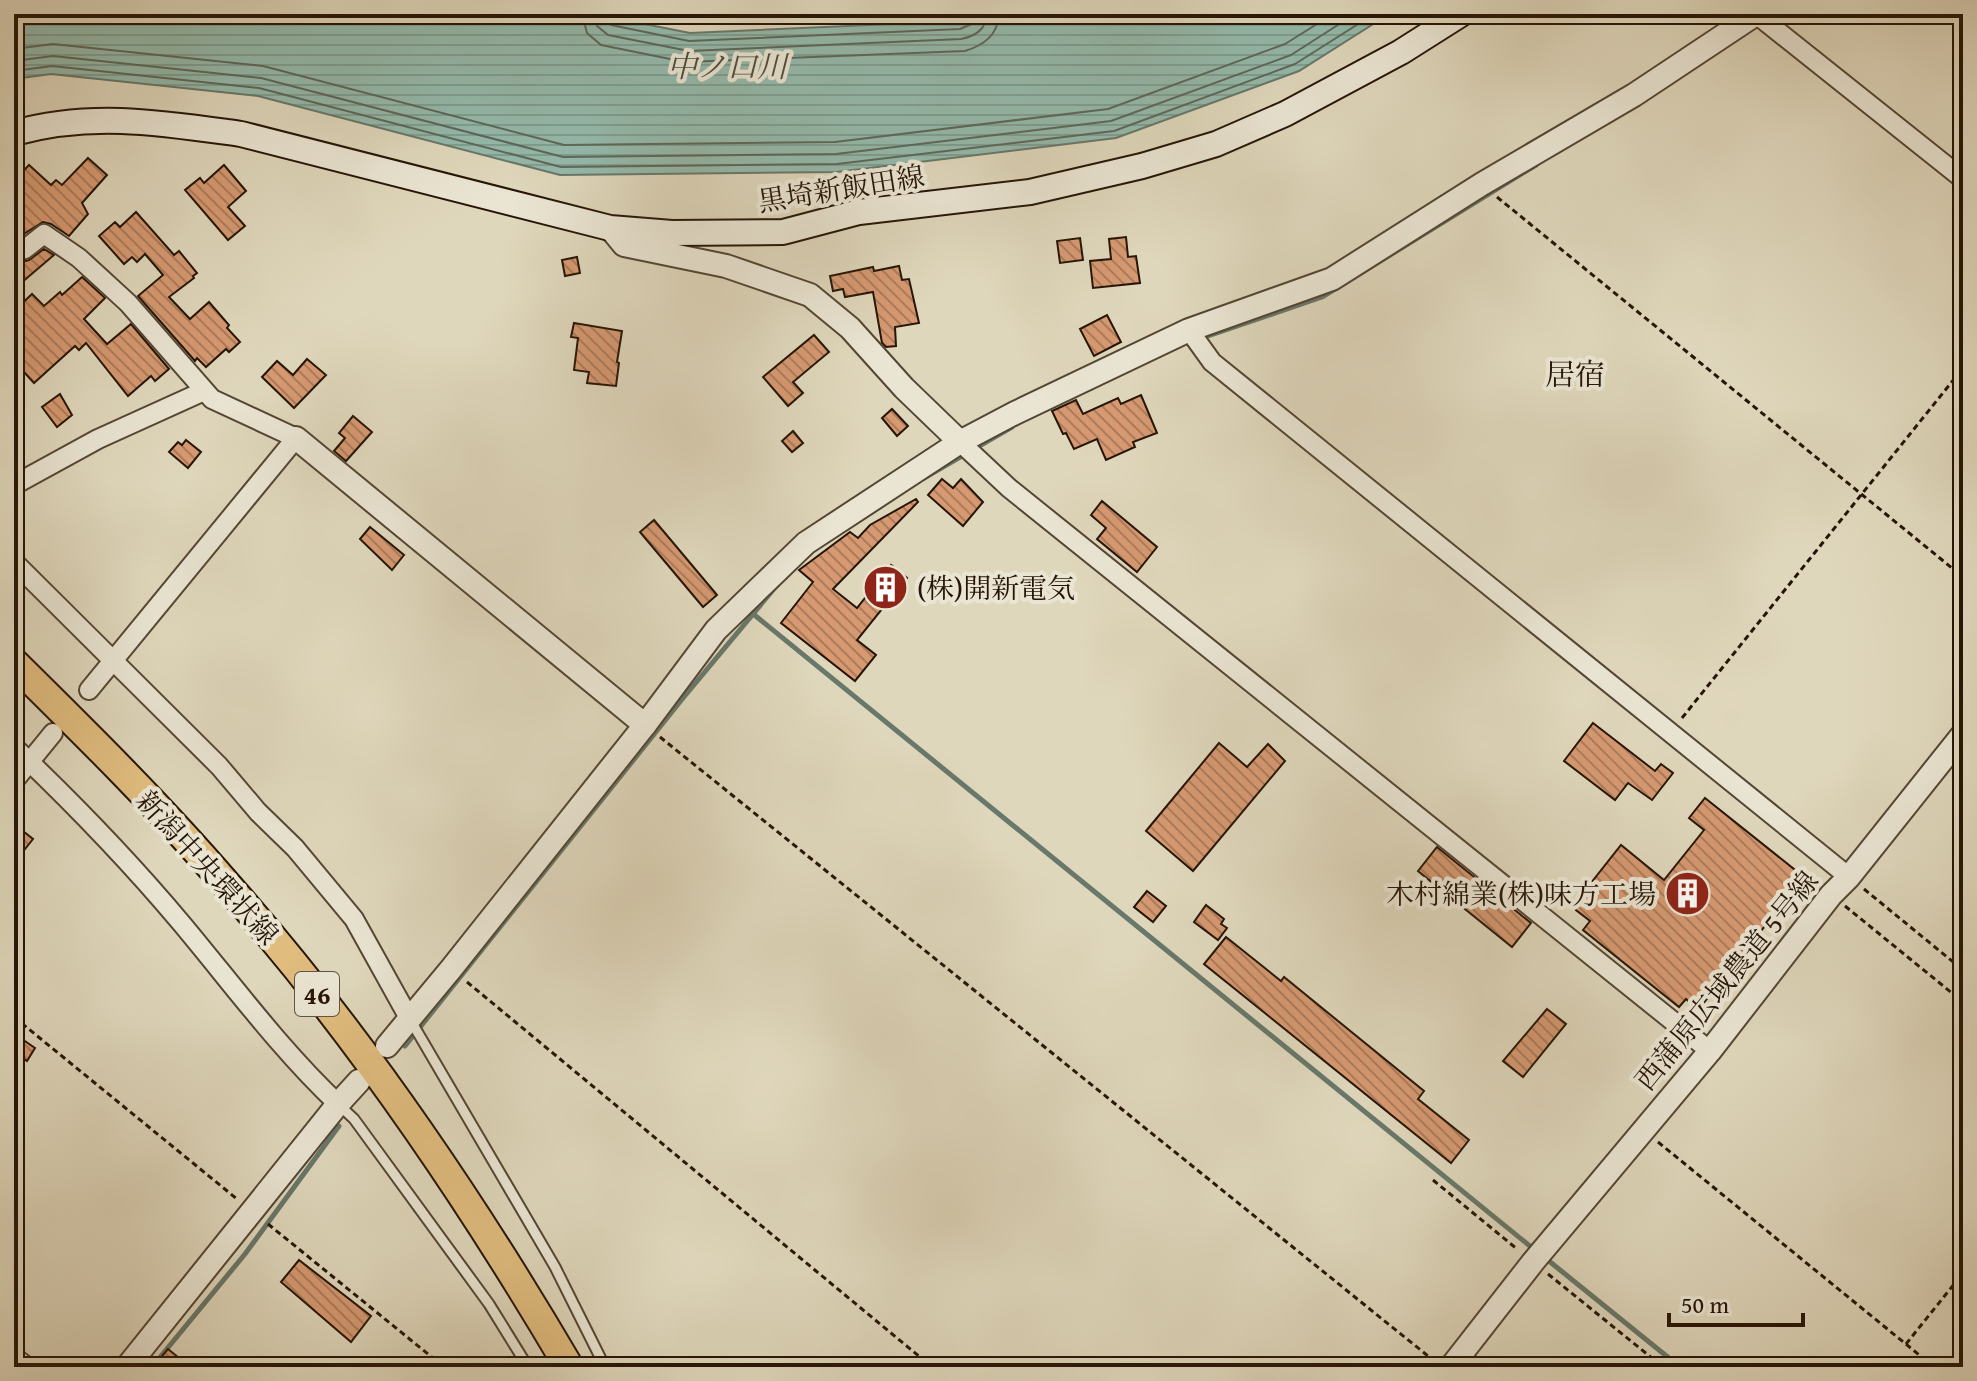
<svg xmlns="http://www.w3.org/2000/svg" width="1977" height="1381" font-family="'Gentium Book Plus','Noto Serif JP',serif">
<defs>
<pattern id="water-rules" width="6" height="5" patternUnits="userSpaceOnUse" patternTransform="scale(2)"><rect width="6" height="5" fill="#94baac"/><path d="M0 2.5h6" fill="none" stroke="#7f9f92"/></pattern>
<pattern id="building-back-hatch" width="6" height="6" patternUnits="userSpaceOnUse" patternTransform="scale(2)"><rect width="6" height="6" fill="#d69971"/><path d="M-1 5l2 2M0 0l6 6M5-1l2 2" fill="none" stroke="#ad7c5b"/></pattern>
</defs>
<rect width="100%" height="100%" fill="#dfd7bc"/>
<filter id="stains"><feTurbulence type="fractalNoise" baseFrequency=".0025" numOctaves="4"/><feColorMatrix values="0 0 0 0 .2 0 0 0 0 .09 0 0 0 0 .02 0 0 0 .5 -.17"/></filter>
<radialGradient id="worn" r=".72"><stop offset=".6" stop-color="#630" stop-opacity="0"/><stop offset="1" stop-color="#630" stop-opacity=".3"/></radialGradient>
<polygon fill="url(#water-rules)" stroke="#68786a" stroke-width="2" points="14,14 594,14 690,33 960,21 977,14 1389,14 1299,71 1116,138 837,172 560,175 258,96 51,74 14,79"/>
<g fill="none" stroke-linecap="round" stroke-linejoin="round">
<g stroke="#5d685a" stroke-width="2">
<path d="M 582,14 L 587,33 L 601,45 L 685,62 L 965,51 C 984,45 998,35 999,14"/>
<path d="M 595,14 L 597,26 L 608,35 L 689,51 L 961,39 C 975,36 986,30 987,14"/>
<polyline points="605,14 606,21 611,25 689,41 960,29 974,23 977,14"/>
<polyline points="14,49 53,44 263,66 564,145 835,142 1108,109 1285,44 1333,14"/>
<polyline points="14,61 53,56 261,78 563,157 836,154 1111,121 1291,55 1355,14"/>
<polyline points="14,71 52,66 259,88 561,167 837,164 1114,131 1295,64 1374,14"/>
</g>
<g stroke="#68786a" stroke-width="5">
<polyline points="1202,338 1322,297 1536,165"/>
<polyline points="924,478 1012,427"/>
<polyline points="752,613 1536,1251"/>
<polyline points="405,1046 683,698 778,584"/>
<polyline points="1544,1257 1680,1367"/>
<polyline points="152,1367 245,1254 339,1126"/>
</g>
</g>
<g fill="url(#building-back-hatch)" stroke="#261507" stroke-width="2">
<polygon points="88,158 107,175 82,203 88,214 69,236 51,224 43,222 14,240 14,181 29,165 51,185 56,180 62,185"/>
<polygon points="224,165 246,191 228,207 245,226 228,240 185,190 200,178 204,183"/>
<polygon points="136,212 174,255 179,251 197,273 193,276 194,278 169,297 190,319 209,302 229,325 227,328 240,342 229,352 226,349 206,367 197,358 195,361 138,296 163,275 145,254 137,262 132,257 124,264 99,236 115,222 120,227"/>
<polygon points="1126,237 1128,257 1136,256 1140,283 1093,288 1090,261 1111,259 1109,239"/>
<polygon points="1080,238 1083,260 1060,263 1057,241"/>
<polygon points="44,249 54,255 14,289 14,264 29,260"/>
<polygon points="577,257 580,273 565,276 562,260"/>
<polygon points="899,266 902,280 909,279 919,323 895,327 896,346 886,347 882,343 873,292 845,297 843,289 833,291 830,276 873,267 874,271"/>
<polygon points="82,277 105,298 84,319 107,344 131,324 169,369 155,381 151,376 128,396 86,343 79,350 75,346 34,383 14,361 14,311 32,294 44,306 60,292 62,295"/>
<polygon points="1107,315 1121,342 1094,356 1080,329"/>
<polygon points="574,323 622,331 617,362 619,363 616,386 587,383 589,372 574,370 578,338 571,337"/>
<polygon points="814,335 829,352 793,382 803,393 788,406 763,377"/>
<polygon points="307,359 326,375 294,408 262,377 277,361 293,375"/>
<polygon points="60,394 72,415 57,427 42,407"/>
<polygon points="1141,395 1157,433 1133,442 1135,447 1106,460 1097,439 1074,449 1066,433 1063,434 1052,411 1076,400 1083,414 1118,398 1121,404"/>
<polygon points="892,409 908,426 897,436 882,418"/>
<polygon points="353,416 372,432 346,461 334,451 345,438 339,433"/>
<polygon points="793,431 803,443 792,452 782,441"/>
<polygon points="186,440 201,452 188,468 169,452 178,442 182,445"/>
<polygon points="942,479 953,488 961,479 983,502 963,526 928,495"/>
<polygon points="916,499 918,502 833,589 857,608 891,565 907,578 857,640 876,655 855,681 781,623 813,582 799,570 850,532 858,538 870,525"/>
<polygon points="1102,501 1157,547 1137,572 1097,539 1106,528 1091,515"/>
<polygon points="654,520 717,595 703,607 640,532"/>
<polygon points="370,527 404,555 392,570 360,539"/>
<polygon points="1593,723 1655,771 1661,764 1673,773 1652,800 1628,783 1615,800 1564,761"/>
<polygon points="1219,743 1247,767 1268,744 1285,761 1193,871 1146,831"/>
<polygon points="1705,798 1804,877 1698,1010 1686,999 1679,1007 1583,930 1590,921 1572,907 1621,845 1664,880 1704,830 1689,818"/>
<polygon points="14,824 33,839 14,863"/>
<polygon points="1437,847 1531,923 1512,947 1418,871"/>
<polygon points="1147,891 1166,906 1153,922 1134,907"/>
<polygon points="1206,905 1224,919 1221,924 1227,928 1218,940 1194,922"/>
<polygon points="1226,937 1281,981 1284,977 1424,1091 1418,1099 1469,1140 1451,1163 1204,964"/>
<polygon points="1547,1009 1566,1024 1523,1077 1503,1061"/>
<polygon points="19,1037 35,1048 27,1061 14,1052 14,1045"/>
<polygon points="299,1260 371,1316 351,1342 281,1282"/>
<polygon points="168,1349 190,1367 153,1367"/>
</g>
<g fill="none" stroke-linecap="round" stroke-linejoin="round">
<defs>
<g id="service">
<polyline points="411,1021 555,1267 605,1367"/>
<polyline points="338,1104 354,1119 489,1304 528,1367"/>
</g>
<g id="minor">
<polyline points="1756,14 1963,179"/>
<polyline points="14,252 25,249 44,234 79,258 128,303 212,399 296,438 89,690"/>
<polyline points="1189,330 1212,362 1849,877"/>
<polyline points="960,442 1009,488 1710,1051"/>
<polyline points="14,485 98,439 204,391"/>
<polyline points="14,562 219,766 258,812 295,848 354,919 409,1018"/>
<path d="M 14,747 C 73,803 130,862 182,924 C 233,985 280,1049 338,1104"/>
<polyline points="14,781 53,733"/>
<polyline points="14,1357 27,1367"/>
</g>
<g id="tertiary">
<polyline points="610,228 624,245 726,266 810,295 850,328 904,388 960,442"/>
<polyline points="296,438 645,725"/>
<polyline points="387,1046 451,969 645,725 716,630 806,543 960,442 1015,413 1189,330 1332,279 1482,184 1634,95 1756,14"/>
<polyline points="127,1367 338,1104 359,1081"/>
<polyline points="1451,1367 1533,1262 1710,1051 1831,895 1849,877 1963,734"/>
</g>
<path id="secondary" d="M 14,133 C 92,111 163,123 241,134 L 610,228 L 672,233 L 783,232 L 859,212 L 1030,192 L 1142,166 L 1216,144 L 1285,114 L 1401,52 L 1461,14"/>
<path id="primary" d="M 14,663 C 87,735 160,807 227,885 C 358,1033 469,1197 569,1367"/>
</defs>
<use href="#service" stroke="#544634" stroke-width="13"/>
<use href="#minor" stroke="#544634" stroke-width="22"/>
<use href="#tertiary" stroke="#544634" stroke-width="26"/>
<use href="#secondary" stroke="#261507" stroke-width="28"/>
<use href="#primary" stroke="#261507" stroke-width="32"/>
<g stroke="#261507" stroke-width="3" stroke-dasharray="6 4" stroke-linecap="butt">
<polyline points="1497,197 1963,577"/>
<polyline points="1682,718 1963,368"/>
<polyline points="660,737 1433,1360"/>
<polyline points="1864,889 1963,970"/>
<polyline points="1845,906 1963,1002"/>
<polyline points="467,982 932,1367"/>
<polyline points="14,1017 237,1199"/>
<polyline points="1658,1142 1934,1367"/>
<polyline points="1433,1180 1517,1249"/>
<polyline points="268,1224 444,1367"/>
<polyline points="1548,1274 1663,1367"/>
<polyline points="1906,1344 1963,1273"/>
</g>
<use href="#service" stroke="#eae5d3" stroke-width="9"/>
<use href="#minor" stroke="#eae5d3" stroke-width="18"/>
<use href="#tertiary" stroke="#eae5d3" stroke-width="22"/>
<use href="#secondary" stroke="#eae5d3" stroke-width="24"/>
<use href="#primary" stroke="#e0bc7e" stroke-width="28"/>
</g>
<defs>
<symbol id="building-disc" viewBox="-11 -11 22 22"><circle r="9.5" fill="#8f2418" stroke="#eae5d3"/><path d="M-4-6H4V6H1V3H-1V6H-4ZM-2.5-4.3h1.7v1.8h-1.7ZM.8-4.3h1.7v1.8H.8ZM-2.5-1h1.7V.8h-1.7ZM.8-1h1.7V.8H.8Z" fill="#fff"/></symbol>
</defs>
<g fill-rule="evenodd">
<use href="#building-disc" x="860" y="562" width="51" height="51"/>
<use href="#building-disc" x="1662" y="868" width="51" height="51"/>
</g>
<g text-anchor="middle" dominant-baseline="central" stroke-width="8" stroke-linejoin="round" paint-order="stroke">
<rect fill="#eae5d3" stroke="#615344" stroke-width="2" x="295" y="972" width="44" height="44" rx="6"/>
<g font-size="26" font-weight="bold" fill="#261507">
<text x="317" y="994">46</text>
</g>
<g font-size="28" fill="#261507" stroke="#eae5d3">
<text transform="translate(841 188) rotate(-9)">黒埼新飯田線</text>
<text transform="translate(208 867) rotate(48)">新潟中央環状線</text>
<text transform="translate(1726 980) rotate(-51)">西蒲原広域農道 5号線</text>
</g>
<g font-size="28" fill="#261507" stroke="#eae5d3" text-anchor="start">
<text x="917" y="587">(株)開新電気</text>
<text x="1656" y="893" text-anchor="end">木村綿業(株)味方工場</text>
</g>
<g font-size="30" font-style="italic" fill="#4c4f41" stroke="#eae5d3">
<text x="727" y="66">中ノ口川</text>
</g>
<g font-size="30" fill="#261507" stroke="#eae5d3">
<text x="1575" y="374">居宿</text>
</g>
</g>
<rect width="1977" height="1381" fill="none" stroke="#dfd7bc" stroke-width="48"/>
<rect x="16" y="16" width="1945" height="1349" fill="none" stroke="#261507" stroke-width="4"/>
<rect x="24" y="24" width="1929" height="1333" fill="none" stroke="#261507" stroke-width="2"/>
<path d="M1669 1313v12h134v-12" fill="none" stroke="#261507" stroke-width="4"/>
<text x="1681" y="1313" font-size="24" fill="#261507" stroke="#eae5d3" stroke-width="6" paint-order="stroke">50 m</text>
<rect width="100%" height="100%" filter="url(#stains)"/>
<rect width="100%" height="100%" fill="url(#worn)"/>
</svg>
